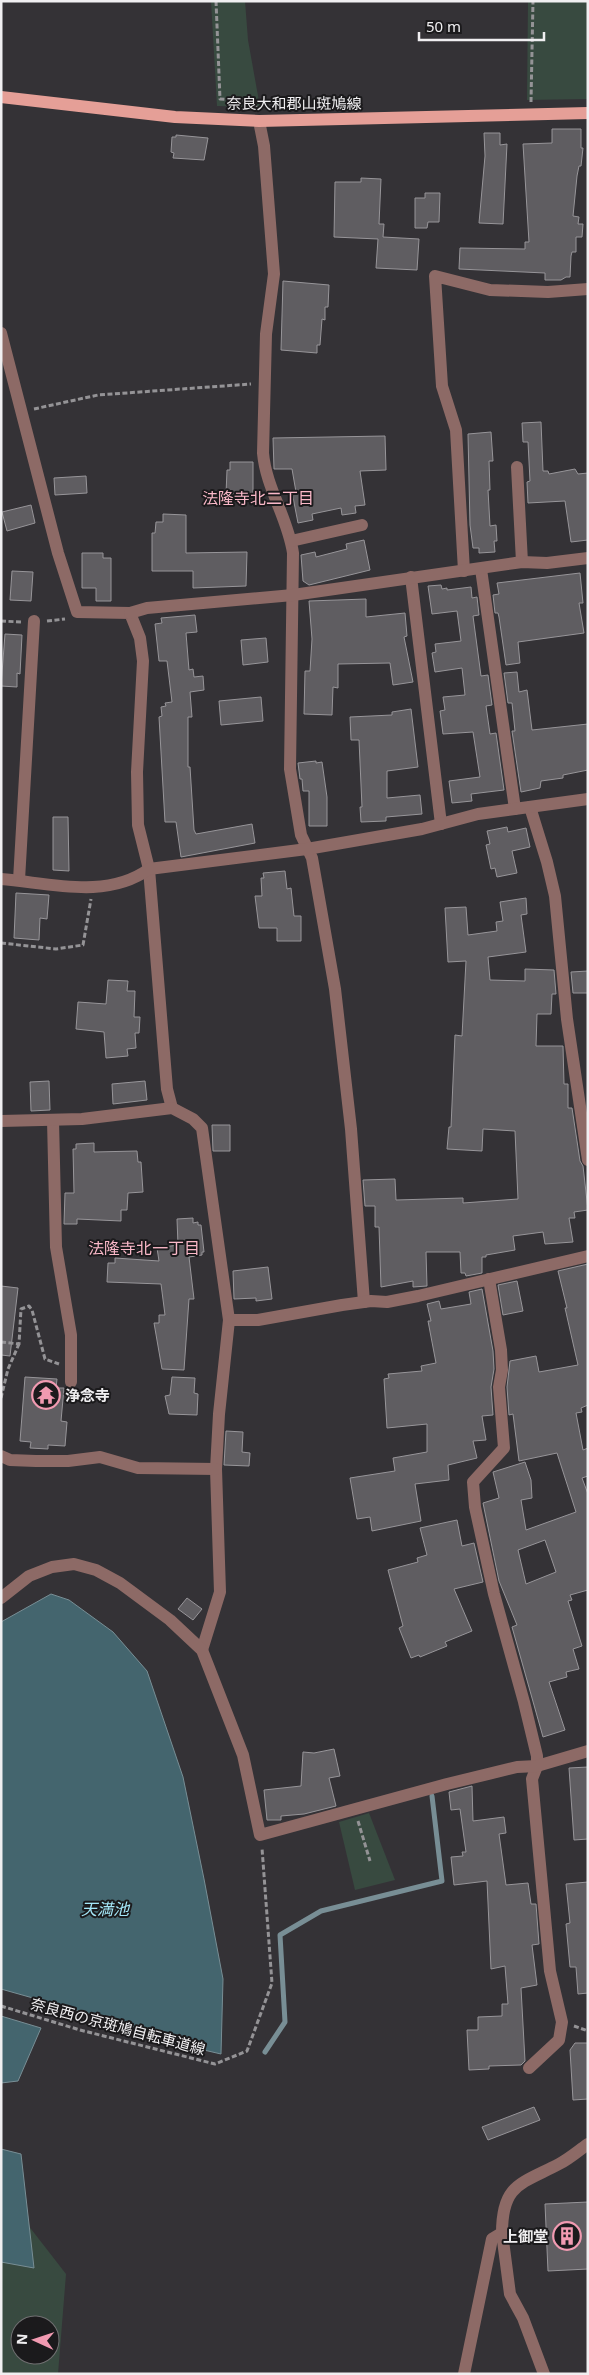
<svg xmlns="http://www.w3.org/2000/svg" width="589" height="2375" font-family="'Noto Sans','Noto Sans JP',sans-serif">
<rect width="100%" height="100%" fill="#343236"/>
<g fill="#384a40" fill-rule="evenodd">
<polygon points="211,1 245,1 248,40 260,107 217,106"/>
<polygon points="528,1 588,1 588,99 527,100"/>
<polygon points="369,1813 395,1880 355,1890 339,1822"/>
<path d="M 21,2216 L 66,2274 L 58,2374 L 1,2374 L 1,2226 ZM 20,2325 L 50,2325 L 50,2355 L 20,2355 Z"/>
</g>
<g fill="#44656e" stroke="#788e95">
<polygon points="51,1594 69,1600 113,1632 147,1671 183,1777 204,1879 223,1979 221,2054 165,2041 157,2033 1,1989 1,1622"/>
<polygon points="1,2016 41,2028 18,2081 1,2083"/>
<polygon points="1,2149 21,2154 34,2268 1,2262"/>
</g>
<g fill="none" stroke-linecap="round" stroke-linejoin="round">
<polyline stroke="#788e95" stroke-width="5" points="265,2052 285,2022 280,1935 321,1911 442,1881 432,1796"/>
</g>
<g fill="#5f5d61" stroke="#979599" fill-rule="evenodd">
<polygon points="552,129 581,129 581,148 583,148 581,166 579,166 577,176 573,216 579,217 578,224 583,224 582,237 576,237 576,252 572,252 571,256 570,277 566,277 561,280 545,280 545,273 459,269 460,248 525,249 525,242 529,242 523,144 552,143"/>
<polygon points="484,133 500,133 500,145 507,144 503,224 479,223 485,156"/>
<polygon points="176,135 208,138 204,160 173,158 174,153 171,152 172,137 176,137"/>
<polygon points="361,178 381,179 379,224 384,224 383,237 419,239 417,270 376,268 378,239 334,237 335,182 361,182"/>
<polygon points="425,193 440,193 439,222 428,222 427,228 415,228 415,198 425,198"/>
<polygon points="283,281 329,285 328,307 325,307 325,320 322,319 320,345 317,345 317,353 281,350"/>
<polygon points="541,422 543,471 548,471 549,474 575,469 578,474 588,473 588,540 571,542 565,501 528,503 527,482 530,481 528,442 523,442 522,423"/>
<polygon points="491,432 493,461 489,461 490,490 488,490 490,526 496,525 497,541 494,541 495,552 479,553 479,548 473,548 470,525 468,434"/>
<polygon points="385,436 386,470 360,471 365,505 355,506 356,513 342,515 341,508 312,514 313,520 298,523 292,492 296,492 292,469 274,469 273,438"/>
<polygon points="230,462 253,462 253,495 226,494 227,470 230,470"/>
<polygon points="86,476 87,493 55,495 54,478"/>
<polygon points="31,505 35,523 7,531 2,512"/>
<polygon points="163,514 186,515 186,553 247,552 246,586 193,588 193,571 152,571 152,533 155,533 156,522 163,522"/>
<polygon points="364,540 370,570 309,585 303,581 301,555 315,552 316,557 347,549 346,544"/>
<polygon points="82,553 103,553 103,558 111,558 111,601 96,601 96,588 82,588"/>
<polygon points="12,571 33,572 31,601 10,600"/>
<polygon points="580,573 583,603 579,603 584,633 518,642 520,663 506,665 499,617 498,613 495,613 493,595 499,594 497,583"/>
<polygon points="441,585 442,589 447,588 447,590 471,587 472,598 477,597 479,615 473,616 481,676 488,675 492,705 486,706 490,734 496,733 504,790 471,794 472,801 452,803 449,781 480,777 473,732 443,734 440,711 445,710 443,697 465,695 462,668 435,672 432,653 436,652 435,644 461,641 457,611 432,614 428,586"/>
<polygon points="366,599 366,617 405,613 407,636 404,637 413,682 393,685 390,663 338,664 338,688 333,687 332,715 304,714 305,671 310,671 312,639 309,601"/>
<polygon points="195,615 197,632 186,633 189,670 193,669 194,677 203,676 204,690 190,692 192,717 188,717 188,767 190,767 194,830 196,834 252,824 255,843 181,857 176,822 165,822 159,717 162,716 161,707 166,706 165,703 172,702 167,661 159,661 155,624 162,623 161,618"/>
<polygon points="5,634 22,635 20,674 17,673 17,687 1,686"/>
<polygon points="266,638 268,662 243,665 241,640"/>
<polygon points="517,672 519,692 527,690 532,730 588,724 588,770 563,775 563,778 541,781 540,788 521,792 512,731 515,731 512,703 508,703 504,673"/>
<polygon points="261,697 263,721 221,725 219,701"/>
<polygon points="411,709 418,767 387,771 387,798 420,795 422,814 386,817 386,821 361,822 360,807 362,807 359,740 351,740 350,717 392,715 392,712"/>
<polygon points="316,761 316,763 322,762 327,797 327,826 309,826 309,791 303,791 302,779 300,779 298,763"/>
<polygon points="53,817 68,817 69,871 53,870"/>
<polygon points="507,827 508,832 526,828 530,847 512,851 517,873 497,877 495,868 491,869 486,845 490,844 487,831"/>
<polygon points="285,871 287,889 291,888 294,916 301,916 301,941 277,941 277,928 259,928 255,896 262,896 261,878 264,878 263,873"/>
<polygon points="16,893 49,895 47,919 40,918 39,940 14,938"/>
<polygon points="526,898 527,914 521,915 526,952 488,957 490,980 525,981 525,969 554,970 556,994 552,994 551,1014 537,1014 536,1046 563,1046 564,1084 568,1084 568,1108 572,1108 580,1161 583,1166 588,1210 574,1212 575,1218 569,1218 573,1242 545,1244 543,1232 513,1236 515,1250 486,1255 486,1257 482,1257 482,1273 466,1276 465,1273 461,1273 460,1252 426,1252 427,1286 413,1287 413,1281 381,1287 379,1227 375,1227 375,1206 365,1206 363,1180 395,1179 396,1200 463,1198 463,1203 518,1199 515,1131 483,1129 482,1151 447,1149 449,1127 451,1127 455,1035 462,1036 466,961 448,962 445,908 466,907 468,935 497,931 496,922 503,921 500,902"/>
<polygon points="588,971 588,993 573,993 571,972"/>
<polygon points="108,980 128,981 127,991 135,991 134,1017 140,1017 139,1033 135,1033 136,1048 127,1049 128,1056 106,1058 104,1032 76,1029 78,1002 106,1004"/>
<polygon points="49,1081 50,1110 31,1111 30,1082"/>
<polygon points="145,1081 147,1100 113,1104 112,1084"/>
<polygon points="212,1125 230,1125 230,1151 213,1151"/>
<polygon points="94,1143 94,1152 137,1151 138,1162 141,1162 143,1192 128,1193 127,1210 121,1210 121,1221 77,1219 77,1224 64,1224 65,1193 74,1193 73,1149 76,1149 76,1144"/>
<polygon points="193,1218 193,1223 198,1222 198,1225 201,1225 204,1252 202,1252 202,1255 189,1257 194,1299 189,1299 184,1370 162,1369 154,1323 159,1323 159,1315 165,1315 161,1284 107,1282 108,1263 115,1263 115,1258 159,1261 157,1248 178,1245 177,1219"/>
<path d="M 588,1264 L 588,1405 L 581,1408 L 582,1412 L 576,1413 L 583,1450 L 588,1448 L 588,1476 L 582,1478 L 588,1494 L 588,1590 L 570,1595 L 572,1600 L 568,1601 L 582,1646 L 573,1649 L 579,1669 L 566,1672 L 567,1677 L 549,1682 L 565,1730 L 543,1737 L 512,1627 L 517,1625 L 499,1581 L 483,1503 L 499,1498 L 493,1472 L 525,1462 L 531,1480 L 532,1498 L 521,1500 L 526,1530 L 576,1512 L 557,1453 L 519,1461 L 513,1414 L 509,1415 L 507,1387 L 510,1361 L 536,1356 L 539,1372 L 578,1365 L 565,1308 L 567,1308 L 558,1271 ZM 545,1540 L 556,1572 L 526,1584 L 518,1550 Z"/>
<polygon points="268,1267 272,1299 256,1301 256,1298 234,1299 233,1271"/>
<polygon points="517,1281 523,1311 503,1315 498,1285"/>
<polygon points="1,1286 18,1288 10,1356 1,1355"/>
<polygon points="482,1289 493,1351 494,1369 491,1387 493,1415 482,1416 486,1440 473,1441 477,1458 448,1465 449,1480 415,1484 421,1521 372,1531 370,1517 357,1519 350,1478 395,1471 393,1458 427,1452 427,1424 387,1428 384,1379 389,1378 388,1374 422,1371 421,1366 436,1363 428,1321 431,1321 427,1304 439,1301 441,1309 471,1304 469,1292"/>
<polygon points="25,1377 57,1379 56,1388 64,1388 61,1421 67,1422 65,1446 48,1445 48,1449 30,1448 31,1442 20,1441"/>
<polygon points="172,1377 195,1378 194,1393 198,1394 197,1415 169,1414 165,1396 170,1395"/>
<polygon points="226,1431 243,1432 242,1452 250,1453 249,1466 224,1465"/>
<polygon points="457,1520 462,1546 474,1543 483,1582 454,1589 472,1631 445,1642 447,1646 420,1657 419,1655 411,1658 399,1628 403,1626 388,1570 418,1562 417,1558 427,1555 420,1528"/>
<polygon points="187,1598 202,1609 193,1620 178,1609"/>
<polygon points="334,1749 340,1776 329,1778 336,1806 304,1814 281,1816 281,1820 267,1820 264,1790 301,1786 303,1752 314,1753"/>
<polygon points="588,1767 588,1839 574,1840 569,1768"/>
<polygon points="472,1786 473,1821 504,1817 506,1833 499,1834 506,1885 528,1883 531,1904 536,1904 539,1944 532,1945 537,1985 521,1988 525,2061 521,2065 489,2066 489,2069 469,2070 467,2030 478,2030 478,2017 502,2016 502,2004 508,2004 505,1966 491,1969 487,1881 454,1885 451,1857 463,1856 462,1852 466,1852 460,1809 451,1810 449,1792"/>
<polygon points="588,1882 588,1993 578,1994 576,1967 570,1967 566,1924 570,1923 566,1884"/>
<polygon points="575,2043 588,2043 588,2099 573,2100 570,2050"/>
<polygon points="534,2107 540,2120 488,2140 482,2127"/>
<polygon points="588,2202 588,2269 548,2271 545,2204"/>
</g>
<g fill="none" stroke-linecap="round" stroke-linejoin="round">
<g stroke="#949396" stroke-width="3" stroke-dasharray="5 2.5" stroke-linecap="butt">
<polyline points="216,1 220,99 255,101 256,108"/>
<polyline points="531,102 533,1"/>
<polyline points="34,409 98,395 251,384"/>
<polyline points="1,621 21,622"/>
<polyline points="47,621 65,619"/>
<polyline points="1,943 56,949 83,945 91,899"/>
<polyline points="1,1342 19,1344 21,1309 29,1306 32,1310 45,1359 59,1364"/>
<polyline points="1,1398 8,1369 19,1344"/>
<polyline points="358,1821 370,1861"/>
<polyline points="1,2006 80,2030 215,2064 247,2051 272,1983 262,1848"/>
<polyline points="574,2026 588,2031"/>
</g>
<g stroke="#8d6a66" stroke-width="12">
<path d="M 259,121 L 264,146 L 274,274 L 266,334 L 263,453 C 266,488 288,518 293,553 L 290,769 L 301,835 L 312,858 L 335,989 L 351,1129 L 364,1302"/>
<polyline points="1,333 58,553 77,612 130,613 140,638 143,661 137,772 138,825 149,869 167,1089 172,1108"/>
<polyline points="517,467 522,562"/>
<polyline points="291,541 362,525"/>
<polyline points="481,569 515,809"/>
<polyline points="464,571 456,430 442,386 435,276 490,290 548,292 588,289"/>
<polyline points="411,577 441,824"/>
<polyline points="130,613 147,608 293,595 522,562 547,563 588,558"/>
<polyline points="530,807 547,862 555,896 567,1019 588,1160"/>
<path d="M 1,879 C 50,883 106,900 149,869 L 307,849 L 422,829 L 478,814 L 588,799"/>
<polyline points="19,880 34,621"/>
<polyline points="53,1120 56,1247 71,1335 71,1382"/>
<polyline points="1,1121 82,1119 172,1108 193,1119 202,1128 229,1320 219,1414 216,1469 220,1592 202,1650"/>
<polyline points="489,1279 501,1350 502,1370 499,1387 504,1448 473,1482 475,1507 494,1594 524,1702 537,1756 537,1766 532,1779 550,1971 562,2022 559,2040 529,2068"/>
<polyline points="229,1320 258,1320 342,1305 371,1301 387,1302 418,1296 588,1256"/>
<polyline points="1,1456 10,1460 36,1461 68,1461 100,1457 138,1468 216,1469"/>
<polyline points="1,1598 29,1576 52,1567 74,1564 96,1570 120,1583 170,1620 202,1650 243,1755 260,1835 447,1784 517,1767 537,1766 588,1751"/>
<polyline points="502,2233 510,2294 523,2318 544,2374"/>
<path d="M 464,2374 L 492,2239 L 502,2233 C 502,2184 521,2184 559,2164 C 569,2159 578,2151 588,2144"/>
</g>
<polyline stroke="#e59f97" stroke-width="12" points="1,97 175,117 259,121 588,113"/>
</g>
<defs>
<symbol id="temple-ring" viewBox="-11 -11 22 22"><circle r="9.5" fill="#1b1a1c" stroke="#f19ab1" stroke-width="1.5"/><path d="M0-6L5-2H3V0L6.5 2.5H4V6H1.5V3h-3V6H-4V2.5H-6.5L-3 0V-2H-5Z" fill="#f19ab1"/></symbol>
<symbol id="building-ring" viewBox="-11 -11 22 22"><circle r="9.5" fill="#1b1a1c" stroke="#f19ab1" stroke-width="1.5"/><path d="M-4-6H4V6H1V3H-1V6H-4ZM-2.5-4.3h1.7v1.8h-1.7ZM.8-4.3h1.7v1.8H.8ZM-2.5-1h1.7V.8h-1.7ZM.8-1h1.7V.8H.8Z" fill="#f19ab1"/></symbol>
</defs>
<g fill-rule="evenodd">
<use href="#temple-ring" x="30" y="1379" width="32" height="32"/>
<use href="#building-ring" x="551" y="2220" width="32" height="32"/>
</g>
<g text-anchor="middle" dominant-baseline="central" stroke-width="4" stroke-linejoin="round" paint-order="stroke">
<g font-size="15" fill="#f0eff1" stroke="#1b1a1c">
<text x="294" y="103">奈良大和郡山斑鳩線</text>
<text transform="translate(118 2026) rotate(15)">奈良西の京斑鳩自転車道線</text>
</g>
<g font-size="15" font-weight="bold" fill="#f0eff1" stroke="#1b1a1c" text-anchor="start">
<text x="65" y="1395">浄念寺</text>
<text x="548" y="2236" text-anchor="end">上御堂</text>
</g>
<g font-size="16" fill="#fab8c8" stroke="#1b1a1c">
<text x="258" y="498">法隆寺北二丁目</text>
<text x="144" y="1248">法隆寺北一丁目</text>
</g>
<g font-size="16" font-style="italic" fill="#a4e7f8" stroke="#1b1a1c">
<text x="105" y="1909">天満池</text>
</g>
</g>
<rect width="589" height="2375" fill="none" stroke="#f0eff1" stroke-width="5"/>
<g transform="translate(35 2340) rotate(273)"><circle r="24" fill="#1b1a1c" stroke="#706f71"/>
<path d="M0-4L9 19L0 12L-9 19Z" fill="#f19ab1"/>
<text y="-8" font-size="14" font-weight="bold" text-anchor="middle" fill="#f0eff1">N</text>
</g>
<path d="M419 32v8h125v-8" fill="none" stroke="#f0eff1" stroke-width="2.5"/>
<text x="426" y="32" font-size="15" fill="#f0eff1" stroke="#1b1a1c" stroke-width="4" paint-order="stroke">50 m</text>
</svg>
